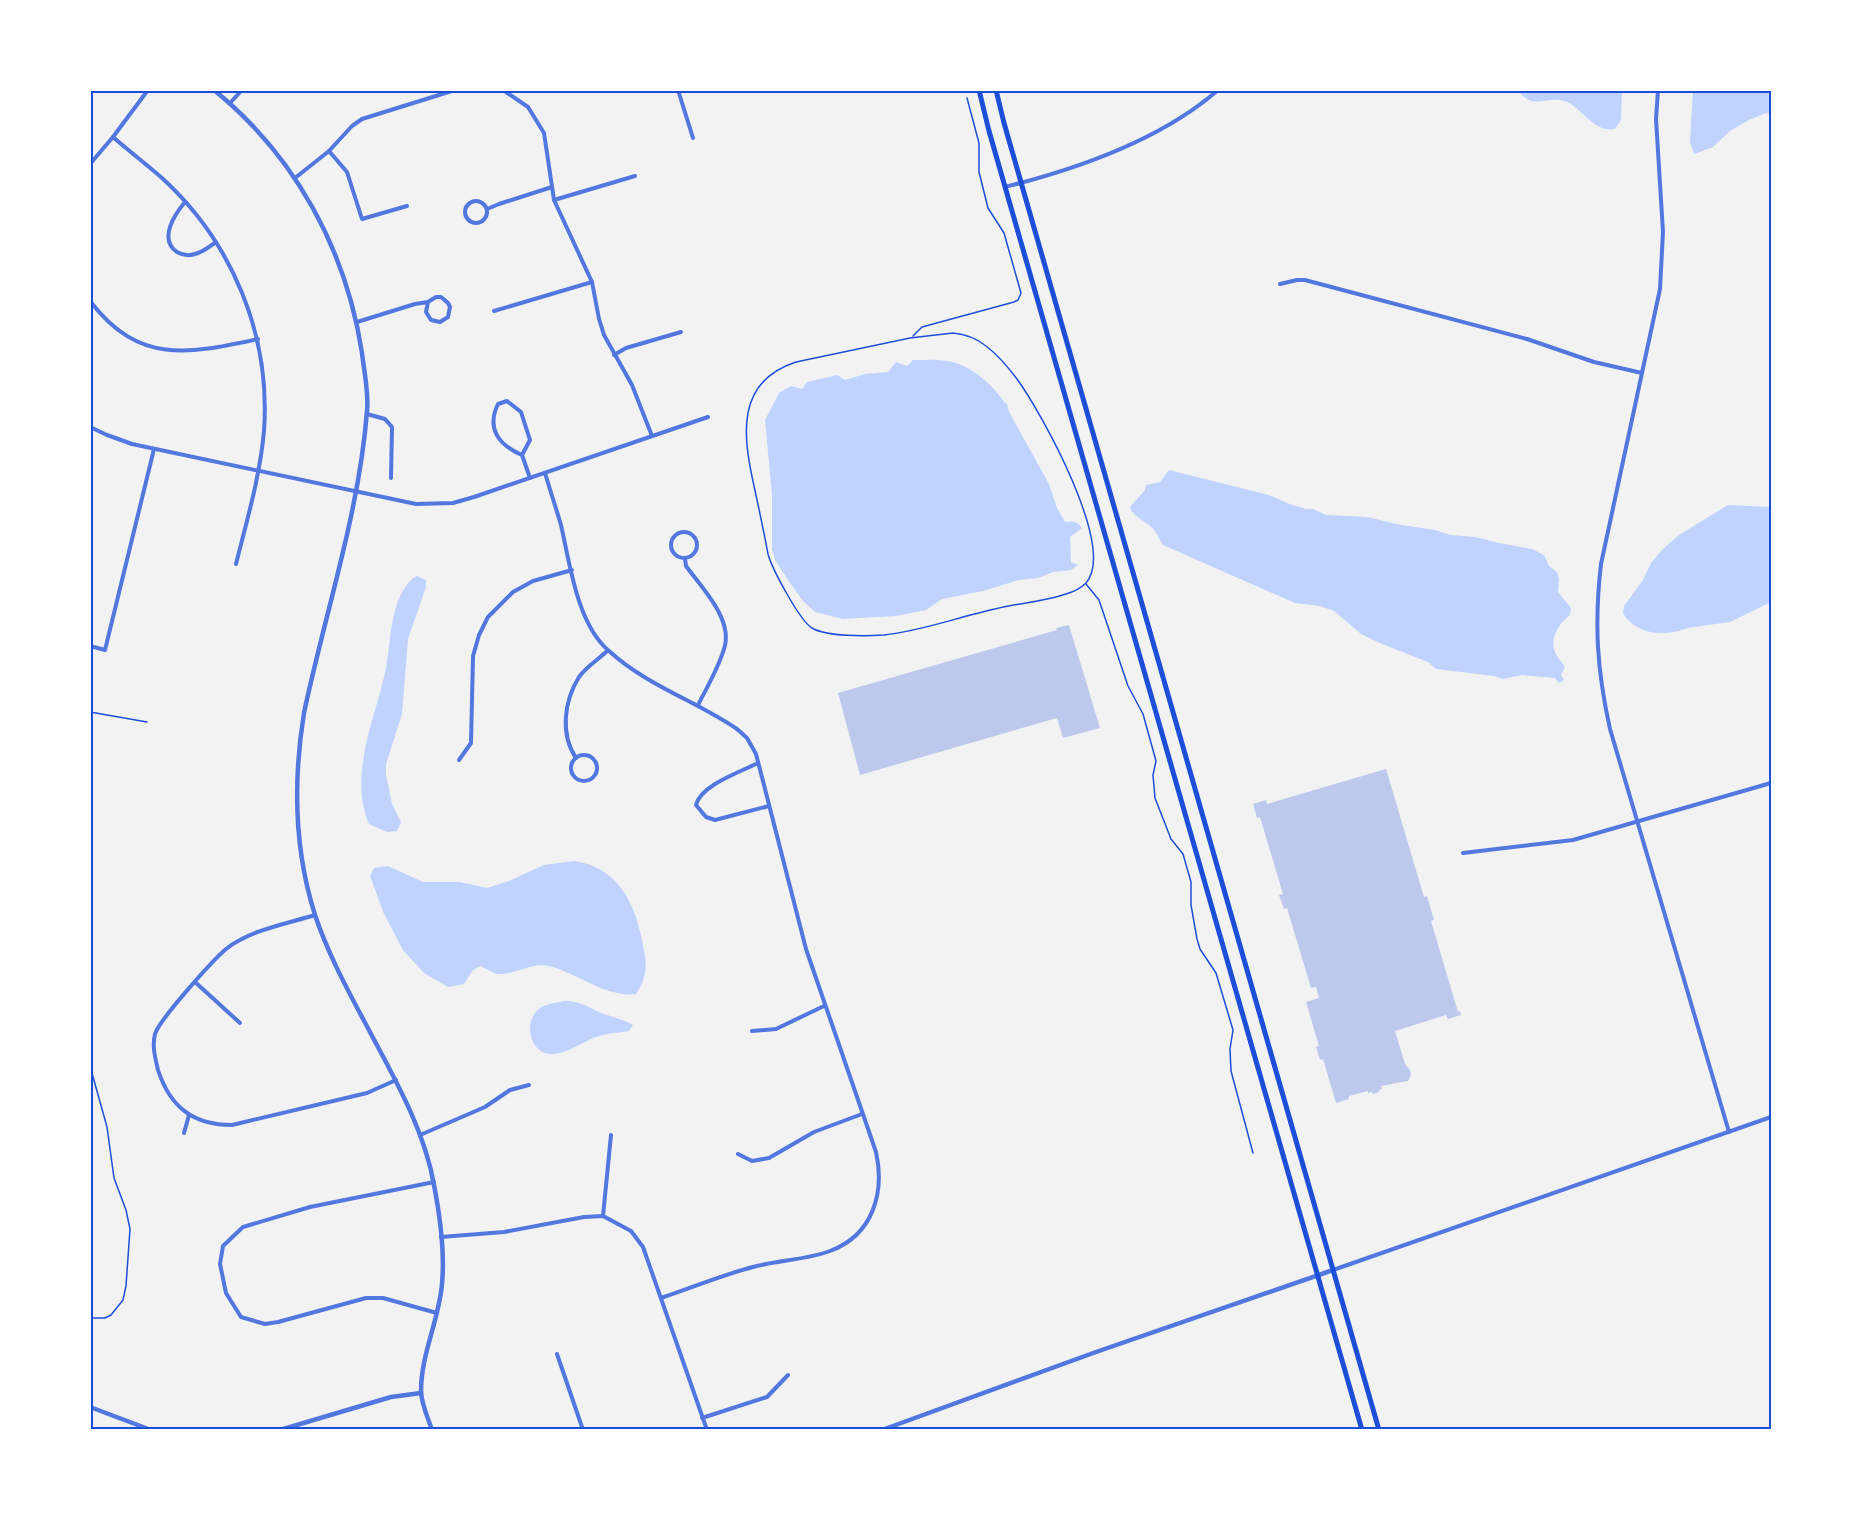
<svg xmlns="http://www.w3.org/2000/svg" width="1861" height="1520" font-family="'Open Sans',sans-serif">
<rect width="100%" height="100%" fill="#f2f2f2"/>
<g fill="#bfd3fe">
<path d="M 1518,90 L 1622,90 L 1621,120 L 1615,129 C 1594,133 1583,109 1567,102 C 1549,94 1532,112 1518,90 Z"/>
<polygon points="1693,90 1771,90 1771,114 1766,113 1749,120 1730,131 1713,147 1694,154 1690,142"/>
<path d="M 913,360 C 924,360 936,359 947,361 C 970,364 993,385 1005,403 L 1007,404 L 1009,412 L 1049,484 L 1057,508 L 1065,522 C 1073,521 1077,521 1082,528 L 1070,537 L 1071,562 L 1078,565 L 1071,570 L 1053,572 L 1038,578 L 1019,580 L 983,591 L 942,599 L 926,610 L 896,616 L 843,619 L 815,612 L 803,601 L 788,580 L 775,560 L 772,549 L 772,495 L 765,420 L 779,393 L 791,386 L 802,389 L 807,382 L 837,375 L 845,380 L 865,374 L 888,372 L 896,362 L 907,366 Z"/>
<path d="M 1169,470 L 1269,495 L 1292,505 L 1306,509 L 1313,509 L 1326,515 L 1367,517 L 1401,525 L 1435,530 L 1450,535 L 1475,537 L 1499,543 L 1532,549 L 1544,555 L 1549,566 L 1557,572 L 1559,579 L 1558,592 L 1571,608 L 1570,615 C 1559,623 1548,640 1556,654 C 1558,659 1562,662 1565,667 L 1561,675 L 1564,680 L 1559,683 L 1555,678 L 1522,675 L 1503,679 L 1494,676 L 1436,669 L 1428,662 L 1382,644 L 1361,634 L 1334,611 L 1320,606 L 1295,603 L 1163,545 C 1160,540 1158,536 1155,531 C 1148,521 1133,518 1130,507 L 1145,490 L 1146,485 L 1160,482 Z"/>
<path d="M 1728,505 L 1771,507 L 1771,602 L 1730,622 L 1687,628 C 1666,637 1635,635 1623,613 L 1624,606 L 1643,580 L 1651,563 L 1663,549 L 1679,535 Z"/>
<path d="M 417,576 L 426,580 L 426,587 L 408,639 L 402,714 L 386,764 L 386,775 L 392,804 L 401,822 L 397,831 L 387,832 L 369,824 C 362,808 360,789 362,770 C 365,735 379,703 386,668 C 390,646 390,622 398,601 C 402,592 408,580 417,576 Z"/>
<path d="M 574,861 C 617,867 634,901 642,940 C 644,951 648,966 644,977 C 643,983 639,989 636,994 C 607,998 577,973 549,966 C 531,962 515,975 498,974 C 493,973 486,969 481,966 L 473,970 L 464,984 L 448,987 L 424,973 L 403,950 L 384,914 L 370,876 L 374,868 L 388,866 L 423,882 L 460,882 L 487,888 L 509,881 L 544,865 Z"/>
<path d="M 565,1001 C 579,1001 588,1007 601,1013 C 612,1017 622,1019 633,1025 L 629,1031 C 618,1033 607,1033 596,1037 C 582,1042 569,1053 553,1054 C 532,1055 524,1028 535,1013 C 541,1004 555,1003 565,1001 Z"/>
</g>
<g fill="#bdc9ec">
<polygon points="1069,625 1100,728 1063,738 1057,718 860,775 838,693 1057,630 1056,628"/>
<polygon points="1386,769 1424,897 1427,896 1434,920 1431,921 1458,1012 1460,1011 1461,1015 1448,1019 1446,1015 1395,1031 1405,1064 1410,1070 1411,1075 1408,1081 1381,1086 1382,1089 1379,1090 1379,1092 1373,1094 1372,1092 1368,1093 1368,1091 1349,1096 1349,1099 1336,1103 1323,1059 1320,1060 1316,1047 1319,1046 1306,1002 1319,998 1316,987 1311,988 1287,908 1284,909 1279,895 1283,894 1260,817 1257,818 1253,804 1266,800 1267,804"/>
</g>
<g fill="none" stroke-linecap="round" stroke-linejoin="round">
<g stroke="#1d4ed8" stroke-width="1.5">
<path d="M 953,333 C 965,334 976,338 986,346 C 998,355 1008,367 1017,379 C 1041,412 1117,548 1086,583 C 1081,588 1073,592 1066,594 C 1043,602 1018,603 995,609 C 958,617 922,631 884,635 C 867,636 827,637 812,628 C 800,621 772,569 768,554 C 764,532 759,509 754,486 C 743,436 735,382 796,362 L 910,338 Z"/>
<polyline points="913,336 922,327 1014,302 1018,300 1021,293 1004,233 988,208 979,172 979,143 967,98"/>
<polyline points="1086,584 1099,600 1128,686 1143,714 1156,761 1153,775 1155,798 1171,839 1183,854 1191,882 1191,905 1197,939 1200,949 1216,973 1233,1030 1230,1049 1231,1071 1253,1153"/>
<polyline points="90,712 147,722"/>
<polyline points="90,972 90,1003"/>
<polyline points="90,1066 107,1127 114,1178 126,1210 130,1229 126,1286 123,1300 111,1315 105,1318 90,1318"/>
</g>
<g stroke="#5277de" stroke-width="4">
<polyline points="503,90 528,107 544,133 554,200 592,282 599,319 604,335 632,385 652,436"/>
<polyline points="678,90 693,138"/>
<path d="M 1658,90 L 1656,119 L 1663,232 L 1660,289 L 1601,564 C 1594,624 1597,670 1610,729 L 1729,1132"/>
<polyline points="230,103 242,90"/>
<path d="M 113,137 C 129,151 146,164 162,178 C 232,242 271,335 264,431 C 260,476 247,520 236,564"/>
<polyline points="329,151 347,172 362,219 407,206"/>
<polyline points="90,164 113,137 148,90"/>
<polyline points="295,178 329,151 352,126 362,119 455,90"/>
<path d="M 1005,187 C 1077,169 1162,139 1218,90"/>
<polyline points="554,200 635,176"/>
<circle cx="476" cy="212" r="11"/>
<path d="M 185,202 C 175,214 158,239 177,252 C 182,255 189,256 195,254 C 203,252 209,247 216,242"/>
<polyline points="487,209 499,204 552,187"/>
<polyline points="1280,284 1297,280 1305,280 1527,339 1594,362 1642,373"/>
<path d="M 90,301 C 139,365 188,354 258,339"/>
<polyline points="494,311 592,282"/>
<polyline points="357,322 415,304 428,302 436,297 441,297 448,303 450,307 448,317 440,322 431,320 426,312 428,302"/>
<polyline points="614,355 626,348 681,332"/>
<polyline points="367,414 385,419 392,427 391,478"/>
<polyline points="90,427 107,435 132,444 416,504 453,503 474,497 708,417"/>
<path d="M 522,455 C 499,445 486,429 498,404 L 507,401 L 521,412 L 530,440 L 522,455 L 530,478"/>
<path d="M 545,473 C 550,490 556,508 561,525 C 570,564 577,624 609,651 C 646,685 696,701 737,729 L 747,738 L 756,754 L 806,949 L 876,1152 C 885,1193 873,1235 830,1251 C 806,1260 778,1260 753,1267 C 722,1275 691,1288 661,1298"/>
<circle cx="684" cy="545" r="13"/>
<path d="M 685,559 L 686,566 C 702,588 734,620 724,649 C 718,669 707,687 698,705"/>
<polyline points="90,646 105,650 154,449"/>
<circle cx="584" cy="768" r="13"/>
<path d="M 576,758 C 560,734 564,701 579,677 C 586,667 599,659 607,651"/>
<polyline points="459,760 471,743 473,656 479,635 488,617 513,592 533,581 572,570"/>
<path d="M 758,763 C 740,772 701,785 696,805 L 706,817 L 715,820 L 769,806"/>
<polyline points="1463,853 1573,840 1771,783"/>
<path d="M 315,915 C 286,924 250,930 226,949 C 213,960 159,1020 155,1034 C 152,1046 155,1057 158,1070 C 170,1107 193,1125 232,1125 L 367,1093 L 396,1080"/>
<polyline points="195,982 240,1023"/>
<polyline points="752,1031 776,1029 824,1006"/>
<polyline points="184,1133 189,1115"/>
<polyline points="420,1135 485,1107 510,1090 529,1085"/>
<polyline points="738,1154 752,1161 769,1158 814,1132 862,1114"/>
<polyline points="434,1182 310,1207 243,1227 223,1246 220,1264 226,1293 241,1317 265,1324 278,1322 366,1298 383,1298 437,1313"/>
<polyline points="603,1216 611,1135"/>
<polyline points="441,1237 504,1232 584,1217 603,1216 631,1231 643,1247 707,1430"/>
<polyline points="1333,1270 1771,1117"/>
<polyline points="557,1354 583,1430"/>
<polyline points="702,1418 767,1397 788,1375"/>
</g>
<g stroke="#5277de" stroke-width="4.5">
<path d="M 214,90 C 295,156 346,249 362,353 C 364,371 369,393 367,411 C 359,514 325,613 304,713 C 293,781 294,849 315,915 C 329,957 351,996 371,1034 C 396,1081 425,1132 434,1185 C 440,1216 445,1252 442,1284 C 439,1320 421,1354 421,1391 C 421,1403 428,1418 432,1430"/>
<polyline points="90,1407 151,1430"/>
<polyline points="280,1430 391,1397 421,1393"/>
<polyline points="882,1430 1096,1352 1333,1270"/>
</g>
<g stroke="#1d4ed8" stroke-width="5">
<polyline points="979,90 989,131 1362,1430"/>
<polyline points="996,90 1004,123 1379,1430"/>
</g>
</g>
<rect width="1861" height="1520" fill="none" stroke="#ffffff" stroke-width="183"/>
<rect x="92" y="92" width="1678" height="1336" fill="none" stroke="#1d4ed8" stroke-width="2"/>
</svg>
